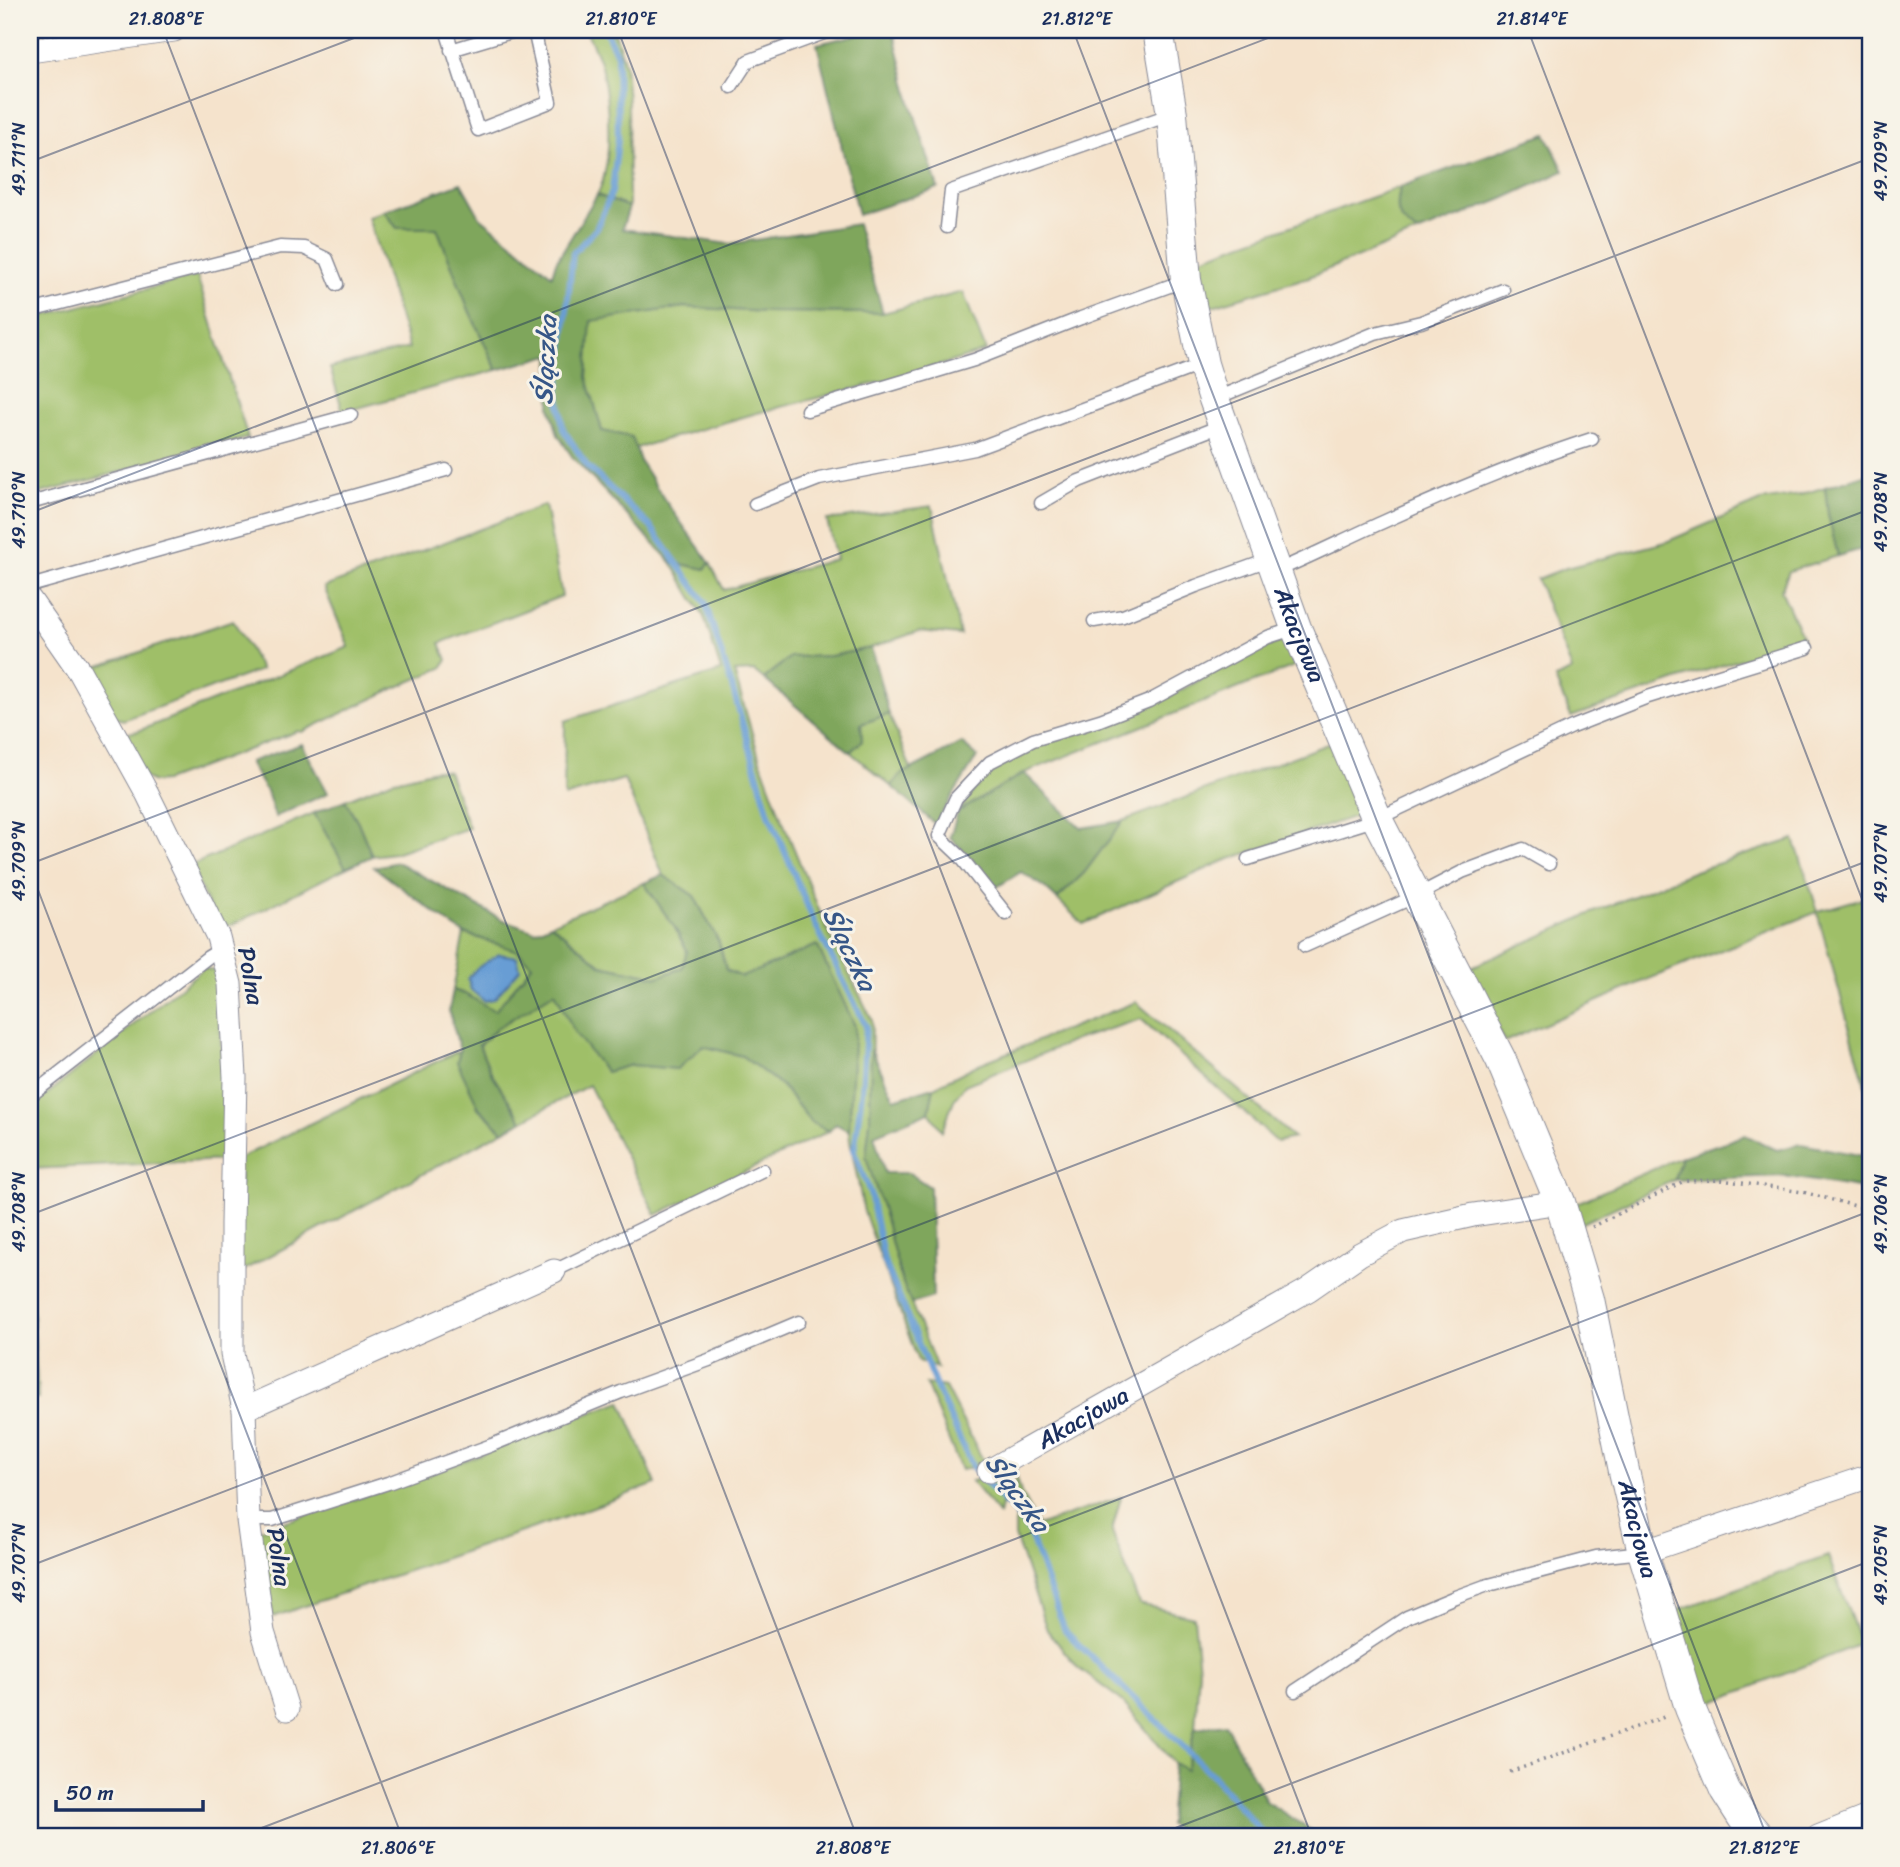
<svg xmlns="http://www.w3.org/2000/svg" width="1900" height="1867" font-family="Sriracha,sans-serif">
<rect width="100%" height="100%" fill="#f7f3e8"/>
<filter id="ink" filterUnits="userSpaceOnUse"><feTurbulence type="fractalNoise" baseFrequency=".0143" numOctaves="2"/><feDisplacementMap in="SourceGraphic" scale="14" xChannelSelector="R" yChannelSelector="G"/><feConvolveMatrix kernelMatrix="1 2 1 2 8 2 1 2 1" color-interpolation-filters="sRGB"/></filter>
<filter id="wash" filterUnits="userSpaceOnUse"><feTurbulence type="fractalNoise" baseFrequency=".00686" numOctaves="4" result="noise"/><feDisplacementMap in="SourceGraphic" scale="28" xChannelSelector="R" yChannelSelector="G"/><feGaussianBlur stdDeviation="1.57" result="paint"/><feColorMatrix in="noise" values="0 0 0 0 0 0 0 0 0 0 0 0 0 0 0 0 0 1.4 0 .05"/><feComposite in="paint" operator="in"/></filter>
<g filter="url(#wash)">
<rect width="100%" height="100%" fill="#f5e3cc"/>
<g fill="#9fbf67" stroke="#5d7762" stroke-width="2">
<path d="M 586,30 L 615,33 L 625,65 L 628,102 L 629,207 L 597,195 C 614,163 609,101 601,66 C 598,54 591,42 586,30 Z"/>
<path d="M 1400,187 C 1396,213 1395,217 1417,233 L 1309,277 L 1203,309 L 1196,260 Z"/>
<polygon points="384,211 397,228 437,228 469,310 497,370 343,412 330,368 409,348 368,217"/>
<polygon points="197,276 248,438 30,496 30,319"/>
<polygon points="963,292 986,351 905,376 757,413 636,448 632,437 602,431 587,377 590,321 684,307 765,312 883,313"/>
<polygon points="1825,487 1828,514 1838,556 1789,571 1781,590 1803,639 1680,679 1571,717 1555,679 1572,670 1537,579 1566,568 1666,542 1761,501 1800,495"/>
<polygon points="545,505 562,596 440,643 447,660 442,668 395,688 302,732 298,731 165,781 154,782 145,778 122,734 138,731 349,647 324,587"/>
<polygon points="932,506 960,635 919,631 871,648 830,656 790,657 764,679 754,671 734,672 760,760 783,822 826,927 872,1020 870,1121 866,1157 882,1207 901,1278 937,1368 918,1361 864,1212 850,1141 849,1131 855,1026 817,945 742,978 726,970 719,942 694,896 663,875 624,779 564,797 565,721 721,671 704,617 671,562 705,569 710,563 724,590 836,559 827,520"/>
<polygon points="233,620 261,670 123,720 112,716 88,670"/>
<path d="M 1288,640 L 1297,665 L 1024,773 L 958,812 L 988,771 L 1006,758 L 1151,705 C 1197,685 1238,653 1288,640 Z"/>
<polygon points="889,714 911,769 901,774 891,786 850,752 862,741 861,724"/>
<polygon points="1330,743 1359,815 1224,861 1083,924 1057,899 1084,873 1123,821"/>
<polygon points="435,770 448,771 469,828 394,853 372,856 358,822 345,800 391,781"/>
<polygon points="314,813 346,868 234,924 226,926 217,923 190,866"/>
<polygon points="1794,839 1818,911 1870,896 1870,1085 1866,1087 1817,912 1646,980 1504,1042 1467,969 1592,913 1695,871"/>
<polygon points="644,883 675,928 687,951 682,968 658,977 601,965 551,924"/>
<polygon points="464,933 518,951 532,965 495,1012 465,994 453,990"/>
<polygon points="204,968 218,972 226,1160 30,1169 30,1108"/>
<polygon points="555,991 575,1033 631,1065 677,1069 703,1046 742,1056 782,1086 812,1123 829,1131 656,1215 589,1085 522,1121 491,1073 479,1045 497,1028"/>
<polygon points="1136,1002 1294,1138 1277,1142 1141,1019 1081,1038 965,1085 954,1100 942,1131 929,1112 934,1087 979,1064"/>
<polygon points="460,1050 478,1108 503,1131 238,1273 240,1158"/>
<polygon points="1681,1157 1674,1180 1580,1224 1572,1205"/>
<polygon points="30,1265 38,1399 30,1399"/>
<polygon points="926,1384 945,1387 985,1464 961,1470"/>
<polygon points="621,1401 656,1484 560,1519 273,1617 259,1530 408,1482"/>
<polygon points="1015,1470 1021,1493 1038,1526 1121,1497 1112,1531 1139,1604 1194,1617 1199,1670 1195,1728 1186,1771 1174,1763 1121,1700 1078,1668 1047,1630 1015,1536"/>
<path d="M 997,1472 C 1007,1487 1002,1498 999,1515 L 971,1481 L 989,1477 Z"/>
<polygon points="1828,1556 1861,1644 1706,1705 1675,1611"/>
</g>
<g fill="#7fa65c" stroke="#4d6a5d" stroke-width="2">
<polygon points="878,30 893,30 911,103 938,188 858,215 817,44"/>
<path d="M 1546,134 L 1564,171 L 1503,199 L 1417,233 C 1395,217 1396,213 1400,187 Z"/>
<polygon points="461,183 480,217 552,275 556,262 597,195 629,207 622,229 729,244 857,224 883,313 765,312 684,307 591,321 587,377 602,431 632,437 640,461 664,499 710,563 705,569 671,562 573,458 558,435 550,407 550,355 497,370 469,310 437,228 397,228 384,211"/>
<polygon points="1870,473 1870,547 1838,556 1828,514 1825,487"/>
<polygon points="871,648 889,714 861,724 862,741 850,752 764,679 790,657 830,656"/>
<polygon points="962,743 977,757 935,824 891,786 901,774"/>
<polygon points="302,744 328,793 275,817 268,795 249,762"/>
<polygon points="1024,773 1081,828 1123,821 1084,873 1057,899 1043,886 1021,872 997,887 950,837 958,812"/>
<polygon points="345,800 358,822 372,856 346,868 314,813"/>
<polygon points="397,862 501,919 535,931 551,924 601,965 658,977 682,968 687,951 675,928 644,883 663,875 694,896 719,942 726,970 742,977 817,945 855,1026 849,1131 836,1124 829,1131 812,1123 782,1086 742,1056 703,1046 677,1069 631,1065 606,1072 575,1033 555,992 497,1028 479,1045 491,1073 522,1121 503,1131 479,1108 457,1062 460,1050 449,1011 453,990 465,994 495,1011 532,965 518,951 464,933 454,927 374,867"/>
<polygon points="871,1049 894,1099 934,1087 929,1112 874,1135 885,1173 909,1173 930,1187 933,1297 911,1304 901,1278 882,1207 866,1157 870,1121"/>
<polygon points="1745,1135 1777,1150 1801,1144 1870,1157 1870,1190 1784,1176 1674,1180 1681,1157"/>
<polygon points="1225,1724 1267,1802 1321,1837 1190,1837 1169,1825 1174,1763 1186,1770 1195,1728"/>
</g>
<polygon fill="#679dd4" stroke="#416699" stroke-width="2" points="499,954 517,957 520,969 494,999 484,1001 471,990 468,978 477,968"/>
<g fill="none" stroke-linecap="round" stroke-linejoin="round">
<polyline stroke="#679dd4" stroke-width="6" points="605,30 617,55 618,139 612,192 596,229 573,253 558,392 563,429 587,466 651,527 705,602 733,690 769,814 815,924 866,1026 862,1092 854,1151 870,1193 884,1260 935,1384 973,1468 1001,1499 1010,1507 1029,1532 1065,1631 1213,1776 1266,1837"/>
</g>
</g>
<g filter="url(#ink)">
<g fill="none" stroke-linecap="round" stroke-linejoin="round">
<defs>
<g id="service">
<polyline points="446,30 478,130 550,102 534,30"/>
<polyline points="451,50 518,30"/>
<polyline points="731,87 748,61 832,30"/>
<polyline points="947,227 951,191 1172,114"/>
<polyline points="30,311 280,247 304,248 327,259 337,284"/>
<polyline points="1214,399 1375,333 1421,322 1503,290"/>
<polyline points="807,410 974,360 1081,318 1186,280"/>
<polyline points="30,503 351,415"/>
<polyline points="1041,503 1079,481 1223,425"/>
<polyline points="755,504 819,479 975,449 1203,364"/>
<path d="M 1276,571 C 1312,556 1347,538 1383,522 C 1451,491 1520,462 1592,439"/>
<polyline points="30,586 446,470"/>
<polyline points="1094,621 1123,616 1196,586 1271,559"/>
<polyline points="1248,859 1377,819 1572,727 1648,697 1807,648"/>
<polyline points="1006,914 960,856 939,836 956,798 990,762 1033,740 1100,720 1149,701 1268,637 1296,628"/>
<polyline points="1305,946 1416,896 1462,872 1523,849 1549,864"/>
<polyline points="30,1096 208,957 221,949"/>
<polyline points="554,1271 763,1170"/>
<polyline points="248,1520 272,1520 388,1483 492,1445 621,1392 709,1360 799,1322"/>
<polyline points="1295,1691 1407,1617 1455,1597 1485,1586 1596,1557 1643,1552"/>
</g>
<g id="minor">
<polyline points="30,51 174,30"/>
<polyline points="30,600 80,672 147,793 218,937 230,984 235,1077 232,1224 232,1354 244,1409 248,1520 263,1632 287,1709"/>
<polyline points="244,1409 554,1271"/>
<path id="s1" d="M 989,1471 L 1308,1290 L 1360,1254 L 1403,1231 L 1473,1215 L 1560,1202"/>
<polyline points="1643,1552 1870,1476"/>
<polyline points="1818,1837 1870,1816"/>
</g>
<g id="tertiary">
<path id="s2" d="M 1158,30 L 1172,114 L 1186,280 L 1203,364 L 1214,399 L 1296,628 L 1377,819 L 1501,1060 L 1560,1202 L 1589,1299 L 1624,1471 L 1643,1552 L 1690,1708 L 1725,1790 L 1743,1818 L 1759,1837"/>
</g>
</defs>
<use href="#service" stroke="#888995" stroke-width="15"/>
<use href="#minor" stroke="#888995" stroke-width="25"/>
<use href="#tertiary" stroke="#888995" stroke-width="32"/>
<g stroke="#888995" stroke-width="3.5" stroke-dasharray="2 5" stroke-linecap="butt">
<polyline points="1592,1227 1684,1181 1721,1180 1803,1192 1870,1210"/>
<polyline points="1510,1772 1667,1716"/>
</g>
<use href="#service" stroke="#fff" stroke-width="12"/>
<use href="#minor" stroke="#fff" stroke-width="23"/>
<use href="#tertiary" stroke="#fff" stroke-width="30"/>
</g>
</g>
<path fill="none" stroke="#1b2f5e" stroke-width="2" stroke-opacity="0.45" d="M 163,30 L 857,1837M 618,30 L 1312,1837M 1073,30 L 1767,1837M 1528,30 L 1870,920M 30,162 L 375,30M 30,513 L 1289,30M 30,864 L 1870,158M 30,869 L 402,1837M 30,1215 L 1870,509M 30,1566 L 1870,860M 238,1837 L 1870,1211M 1152,1837 L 1870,1561"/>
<g text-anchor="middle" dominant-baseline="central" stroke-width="6" stroke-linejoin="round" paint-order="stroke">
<g font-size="24" fill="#1b2f5e" stroke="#f7f3e8">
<text stroke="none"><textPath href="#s2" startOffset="625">Akacjowa</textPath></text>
<text transform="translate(251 976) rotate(80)">Polna</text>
<text stroke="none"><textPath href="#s1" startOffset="108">Akacjowa</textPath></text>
<text stroke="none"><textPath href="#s2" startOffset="1586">Akacjowa</textPath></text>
<text transform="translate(279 1557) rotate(82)">Polna</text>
</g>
<g font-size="26" font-style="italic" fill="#365687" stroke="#f7f3e8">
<text transform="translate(545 360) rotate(-87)">Ślączka</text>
<text transform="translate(850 949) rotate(64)">Ślączka</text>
<text transform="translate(1018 1493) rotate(54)">Ślączka</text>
</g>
</g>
<rect width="1900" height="1867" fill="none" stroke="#f7f3e8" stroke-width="77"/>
<path d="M56 1800v10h147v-10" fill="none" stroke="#1b2f5e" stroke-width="3.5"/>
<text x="66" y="1800" font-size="21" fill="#1b2f5e" stroke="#f7f3e8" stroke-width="5" paint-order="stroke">50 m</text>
<rect x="38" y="38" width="1824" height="1790" fill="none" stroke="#1b2f5e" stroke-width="2.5"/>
<g font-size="18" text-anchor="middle" fill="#1b2f5e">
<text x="166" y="25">21.808°E</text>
<text x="621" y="25">21.810°E</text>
<text x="1077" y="25">21.812°E</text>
<text x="1532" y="25">21.814°E</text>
<text transform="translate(19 159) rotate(-90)" y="6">49.711°N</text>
<text transform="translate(1881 161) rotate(-90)" y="6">49.709°N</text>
<text transform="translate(19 510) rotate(-90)" y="6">49.710°N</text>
<text transform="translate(1881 512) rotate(-90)" y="6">49.708°N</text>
<text transform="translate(19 861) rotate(-90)" y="6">49.709°N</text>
<text transform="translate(1881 863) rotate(-90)" y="6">49.707°N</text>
<text transform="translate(19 1212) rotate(-90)" y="6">49.708°N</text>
<text transform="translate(1881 1214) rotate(-90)" y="6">49.706°N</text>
<text transform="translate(19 1563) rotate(-90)" y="6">49.707°N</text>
<text transform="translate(1881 1565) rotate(-90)" y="6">49.705°N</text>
<text x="398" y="1854">21.806°E</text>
<text x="853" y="1854">21.808°E</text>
<text x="1309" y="1854">21.810°E</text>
<text x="1764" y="1854">21.812°E</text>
</g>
</svg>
